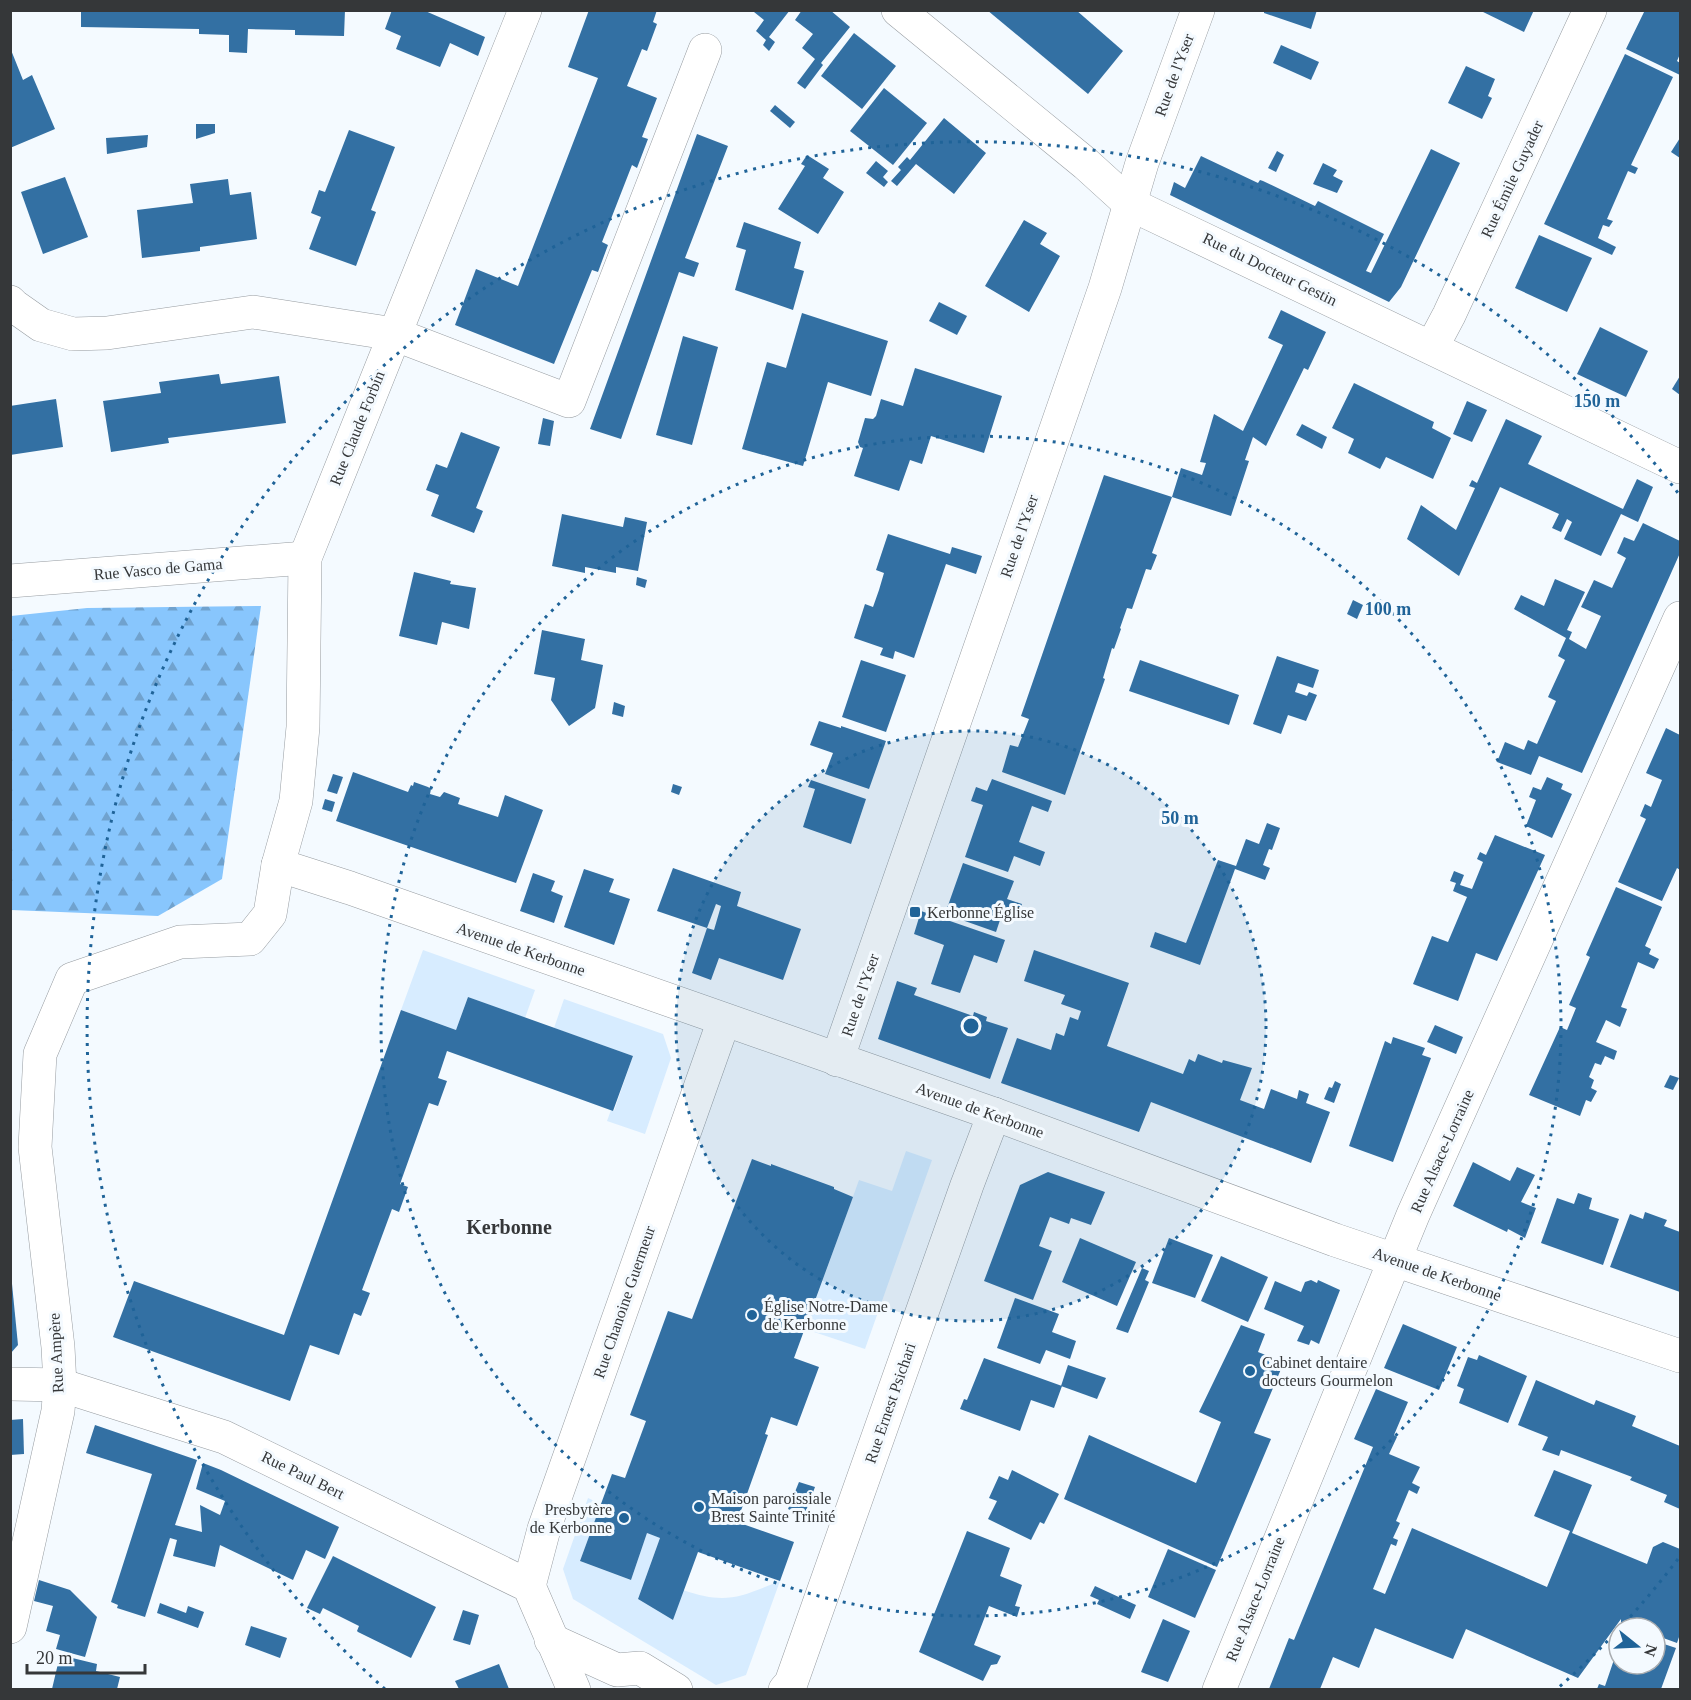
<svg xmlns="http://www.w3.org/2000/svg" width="1691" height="1700" font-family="'Times New Roman',serif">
<defs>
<pattern id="forest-firs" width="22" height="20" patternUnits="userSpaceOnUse" patternTransform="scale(1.5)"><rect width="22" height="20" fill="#88c6fd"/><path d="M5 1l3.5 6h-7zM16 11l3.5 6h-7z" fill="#70a2ce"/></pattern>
</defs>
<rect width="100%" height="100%" fill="#f4faff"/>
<g fill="#d7ecff">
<polygon points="423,950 535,990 525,1018 468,997 456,1030 401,1010"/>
<polygon points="564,999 663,1034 671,1058 645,1134 607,1121 611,1110 614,1111 633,1056 554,1028"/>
<polygon points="906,1151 932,1160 865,1349 805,1329 859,1180 892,1191"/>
<path d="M 588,1498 L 601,1504 L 580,1561 L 631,1580 L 647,1533 L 660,1538 L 638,1599 L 673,1620 L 683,1590 C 726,1605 740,1597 780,1581 L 746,1675 L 716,1685 L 573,1599 L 563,1569 Z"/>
</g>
<polygon fill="url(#forest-firs)" points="261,606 222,879 158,916 11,910 11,616 87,608"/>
<g fill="#3370a3" fill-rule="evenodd">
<polygon points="81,10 345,10 344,36 295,35 295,30 248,29 247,53 229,52 229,35 199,34 199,29 81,27"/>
<polygon points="392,10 423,10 485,37 478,56 450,43 440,67 396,49 401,36 385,29"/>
<polygon points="589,10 657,10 653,22 657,24 647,51 642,49 627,86 657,98 642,137 648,139 637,168 632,165 602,242 608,245 598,272 592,270 554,364 455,325 476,269 518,286 598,78 568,67"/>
<polygon points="755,10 790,10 769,37 775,42 769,51 763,45 766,40 756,31 764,20 754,12"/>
<polygon points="802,10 830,10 850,27 821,63 823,65 805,89 797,83 815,59 802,48 813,34 795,20"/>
<polygon points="987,10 1076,10 1123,51 1088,94"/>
<polygon points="1264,10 1317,10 1311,29 1264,13"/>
<polygon points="1479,10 1534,10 1524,32"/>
<polygon points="1645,10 1680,10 1680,54 1677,61 1680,63 1680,75 1626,49"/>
<polygon points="854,33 896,66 862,109 821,76"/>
<polygon points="1281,45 1319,62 1311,80 1273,63"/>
<polygon points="11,50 23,80 32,75 55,129 10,148"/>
<polygon points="1625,54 1673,77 1631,165 1638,168 1635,174 1628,171 1607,219 1613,221 1609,227 1603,225 1598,238 1616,247 1612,255 1544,224"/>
<polygon points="1466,66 1495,79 1488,96 1492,98 1482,119 1448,103"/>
<polygon points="884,88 927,123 893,165 850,131"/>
<polygon points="775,105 795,122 790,128 770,111"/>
<polygon points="944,118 986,153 954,194 916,164 897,186 891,181 901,170 898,167 907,157 910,160"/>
<polygon points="196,124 215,124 215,133 196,139"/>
<polygon points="349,130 395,147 371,210 376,212 356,266 309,249 321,217 311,213 319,190 325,192"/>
<polygon points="697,134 728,146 685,258 699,263 694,277 679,272 621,439 590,429"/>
<polygon points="148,135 147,147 107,154 106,138"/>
<polygon points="1680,138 1680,158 1671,152"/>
<polygon points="1431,149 1460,163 1401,287 1389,302 1170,195 1174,182 1185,188 1201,156 1258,183 1260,180 1263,181 1315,206 1318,201 1384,234 1366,271 1371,273"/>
<polygon points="1277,151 1284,155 1276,172 1268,168"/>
<polygon points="807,155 829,169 823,178 844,192 818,234 778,209 805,166 801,164"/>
<polygon points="876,161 888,171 883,177 888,182 884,187 866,173"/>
<polygon points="1323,163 1337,170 1333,176 1343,181 1337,193 1313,184"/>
<polygon points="65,177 88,237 43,254 21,192"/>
<polygon points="228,179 230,195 251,192 257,239 200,247 200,251 142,258 137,210 193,203 190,184"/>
<polygon points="1024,220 1047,233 1040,244 1060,256 1029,312 985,286"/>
<polygon points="744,222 801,242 794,268 804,271 793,310 735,290 746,250 736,247"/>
<polygon points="1539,235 1592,258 1567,312 1515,288"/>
<polygon points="939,302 967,316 957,335 929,321"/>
<polygon points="1281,310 1326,332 1308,370 1304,368 1266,446 1253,437 1245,460 1249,461 1231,516 1172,497 1152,553 1157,555 1151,570 1146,569 1132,609 1127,608 1120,628 1121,629 1114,649 1112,648 1103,678 1105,679 1104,682 1065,795 1002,772 1010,745 1018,747 1029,719 1021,716 1104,475 1172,497 1181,468 1202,475 1206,463 1200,462 1214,414 1243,431 1283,345 1268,338"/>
<polygon points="802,313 888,341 871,396 828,382 803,466 742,449 767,362 786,368"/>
<polygon points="1600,327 1648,351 1626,397 1577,374"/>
<polygon points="683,336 718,347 692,445 656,435"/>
<polygon points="915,368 1002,396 984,453 931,436 922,464 910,460 899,491 854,476 863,448 860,447 858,442 865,418 873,419 876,416 881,399 903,406"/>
<polygon points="219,374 221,384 279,376 286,423 168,438 169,443 111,452 103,401 161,393 159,382"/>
<polygon points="1680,376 1680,395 1672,389"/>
<polygon points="1354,383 1434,422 1432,428 1451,438 1433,479 1386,457 1380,469 1348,453 1354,439 1332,428"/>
<polygon points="56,399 63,447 10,455 10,406"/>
<polygon points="1467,401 1487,410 1472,442 1453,434"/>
<polygon points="543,418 554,421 550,446 538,444"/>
<polygon points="1506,419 1542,436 1528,464 1623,509 1637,479 1653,487 1638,522 1621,514 1601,556 1564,539 1572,522 1567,519 1561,532 1552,528 1559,514 1500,487 1459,576 1407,539 1421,505 1456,530 1475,488 1469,486 1472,480 1477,483"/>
<polygon points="1302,424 1327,437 1322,449 1296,435"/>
<polygon points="461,432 500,447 476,508 483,511 474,533 431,516 439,495 426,490 436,464 447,468"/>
<polygon points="562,514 623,527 625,517 647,522 638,571 616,567 616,573 585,567 585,573 552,566"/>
<polygon points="1643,523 1680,541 1680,553 1582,773 1539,756 1531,775 1497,762 1505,742 1524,750 1528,740 1537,744 1556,701 1548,697 1565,660 1558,656 1566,638 1514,609 1521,595 1544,606 1555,579 1585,592 1567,630 1572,632 1569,639 1586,649 1601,616 1581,607 1594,580 1612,588 1626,558 1617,553 1624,537 1634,541"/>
<polygon points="888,534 950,554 952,547 982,556 976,574 946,564 914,658 895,651 893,659 880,655 883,648 854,638 865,604 873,607 879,590 884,573 876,570"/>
<polygon points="414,572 451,581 450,584 476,588 469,629 442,622 437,645 399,636"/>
<polygon points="637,577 647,580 645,588 636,585"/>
<polygon points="1353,600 1363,605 1357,619 1347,614"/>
<polygon points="542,630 585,639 581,660 603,665 595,708 569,726 551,700 555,678 534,674"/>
<polygon points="1277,656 1319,670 1313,688 1298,683 1295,692 1307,696 1309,692 1317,695 1306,721 1288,715 1281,734 1253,724"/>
<polygon points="861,660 906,675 886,732 842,717"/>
<polygon points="1140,660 1239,695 1229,725 1129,691"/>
<polygon points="614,702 625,706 623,717 612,714"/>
<polygon points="819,721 841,728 841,726 886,741 869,789 825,774 833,753 810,745"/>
<polygon points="1666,728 1680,735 1680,870 1677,868 1662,901 1618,882 1646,819 1640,816 1645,804 1651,807 1662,780 1646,773"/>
<polygon points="353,772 408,792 411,785 413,786 414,782 428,787 431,789 430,794 440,797 444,792 460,798 458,804 498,817 505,795 543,810 516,883 336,821"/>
<polygon points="333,774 343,777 337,794 327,791"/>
<polygon points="1547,777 1563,784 1561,789 1572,794 1552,838 1526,826 1536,800 1529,797 1533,787 1541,790"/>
<polygon points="992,779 1052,801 1048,812 1032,806 1019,842 1045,852 1040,866 1014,856 1008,872 965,857 983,805 971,801 976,787 987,791"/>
<polygon points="811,780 866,799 851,844 803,827 815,789 808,787"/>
<polygon points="673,784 682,787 679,795 671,792"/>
<polygon points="325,799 335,802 332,812 322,809"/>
<polygon points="1267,823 1280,828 1272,850 1269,849 1263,865 1270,868 1265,880 1235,869 1200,965 1150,947 1155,932 1186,943 1218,860 1236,866 1246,839 1259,844"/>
<polygon points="1495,835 1545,855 1497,961 1476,953 1458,1001 1413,984 1432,936 1448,942 1467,897 1453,891 1456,883 1450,881 1454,871 1464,875 1460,885 1472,889 1483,862 1477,859 1480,852 1486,855"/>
<polygon points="963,863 1014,881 1007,899 1022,904 1016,919 1002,914 996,932 945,914"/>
<path d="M 673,868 L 741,892 L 737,906 L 801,929 L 783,980 L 719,958 L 711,980 L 692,973 L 707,928 L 657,911 ZM 716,904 L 721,906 L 714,930 L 707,928 Z"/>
<polygon points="584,869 614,879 609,892 630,899 614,945 564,927"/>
<polygon points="533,873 555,881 551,891 563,896 554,923 520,911"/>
<polygon points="1616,887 1662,907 1645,946 1651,949 1649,954 1659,959 1654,969 1638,962 1621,1007 1627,1009 1620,1027 1606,1020 1596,1042 1617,1051 1614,1060 1605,1056 1601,1065 1595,1063 1589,1077 1594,1080 1591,1088 1597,1091 1591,1102 1586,1100 1580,1116 1529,1095 1560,1027 1567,1030 1576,1008 1569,1005 1590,957 1586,955"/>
<polygon points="921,911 1005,940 997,963 974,955 960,993 931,984 944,945 914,934"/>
<polygon points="1034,950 1129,983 1107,1046 1183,1074 1189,1059 1195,1062 1198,1054 1222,1063 1223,1060 1252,1068 1240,1100 1264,1109 1271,1089 1297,1099 1299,1090 1309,1094 1306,1103 1330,1112 1311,1163 1151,1102 1139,1132 1001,1083 1017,1038 1051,1050 1056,1033 1064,1036 1070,1017 1078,1020 1081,1011 1061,1004 1065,995 1024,981"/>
<polygon points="897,981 917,988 914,995 973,1016 974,1012 987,1017 986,1021 1008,1028 990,1079 878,1039"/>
<polygon points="468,997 633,1056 613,1111 447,1051 438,1078 447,1081 438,1106 429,1103 400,1184 408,1187 399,1212 392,1209 362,1290 370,1293 361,1316 354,1313 339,1355 310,1345 290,1401 113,1337 134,1281 284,1335 401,1010 456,1030"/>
<polygon points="1435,1025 1463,1037 1456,1054 1427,1042"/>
<polygon points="1393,1037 1425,1048 1422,1055 1431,1058 1393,1162 1349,1146 1385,1041 1391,1044"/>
<polygon points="1670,1075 1679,1078 1673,1090 1664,1087"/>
<polygon points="1335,1081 1341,1084 1334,1103 1324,1099 1329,1087 1332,1088"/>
<polygon points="752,1159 771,1166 771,1164 834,1187 834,1189 853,1197 794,1358 819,1367 797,1426 771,1417 765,1434 768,1435 737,1522 794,1542 780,1581 698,1552 673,1620 638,1599 660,1538 647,1533 631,1580 580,1561 612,1474 625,1478 646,1421 630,1415 668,1311 692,1319"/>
<polygon points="1473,1162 1510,1181 1517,1167 1535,1175 1521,1202 1536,1208 1525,1238 1508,1229 1507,1232 1453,1206"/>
<polygon points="1048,1172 1105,1192 1091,1225 1071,1218 1069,1224 1050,1217 1039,1246 1052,1251 1033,1300 984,1281 1020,1185"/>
<polygon points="1578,1193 1592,1198 1589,1209 1619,1219 1603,1265 1541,1243 1557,1198 1574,1204"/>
<polygon points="1645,1212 1667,1220 1664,1226 1680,1232 1680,1292 1610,1267 1630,1214 1643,1219"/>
<polygon points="1080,1238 1136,1262 1117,1306 1062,1282"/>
<polygon points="1169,1238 1213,1255 1195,1298 1152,1283"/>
<polygon points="1221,1256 1268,1277 1248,1322 1201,1301"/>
<polygon points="1142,1268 1149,1271 1145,1280 1149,1282 1128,1333 1116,1329"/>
<polygon points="1311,1280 1317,1283 1318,1280 1340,1290 1319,1344 1311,1340 1309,1345 1297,1341 1304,1326 1264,1309 1275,1281 1301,1292 1305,1282"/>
<polygon points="10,1284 12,1284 18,1345 10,1354"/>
<polygon points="1015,1298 1059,1314 1052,1332 1076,1341 1070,1359 1046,1350 1040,1364 997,1348"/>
<polygon points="1403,1324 1457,1347 1439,1390 1384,1368"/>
<polygon points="1241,1325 1265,1334 1258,1352 1284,1362 1254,1433 1271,1439 1217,1567 1064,1499 1089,1435 1196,1483 1221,1422 1199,1412"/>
<polygon points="1479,1355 1527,1376 1508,1423 1459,1403 1464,1389 1457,1386 1468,1357 1477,1360"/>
<polygon points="984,1358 1062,1386 1054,1408 1031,1400 1020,1431 960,1409 964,1399 967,1400"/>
<polygon points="1068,1365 1106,1378 1097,1399 1061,1386"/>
<polygon points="1536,1380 1594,1405 1596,1400 1636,1416 1632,1426 1680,1446 1680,1509 1664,1502 1667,1495 1630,1480 1632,1477 1561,1450 1559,1456 1542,1450 1548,1437 1518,1425"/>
<polygon points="1376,1389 1408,1402 1394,1435 1397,1437 1389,1454 1420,1467 1412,1483 1420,1487 1417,1494 1409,1490 1396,1521 1400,1523 1393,1538 1398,1540 1396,1546 1391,1544 1373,1589 1385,1594 1412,1528 1547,1587 1570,1531 1534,1516 1554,1470 1592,1485 1572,1533 1647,1564 1653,1547 1663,1542 1680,1549 1680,1634 1677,1643 1655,1635 1655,1628 1636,1628 1621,1623 1621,1619 1578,1678 1466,1629 1453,1659 1375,1628 1359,1668 1333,1657 1320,1689 1269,1689 1289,1638 1294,1640 1373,1447 1354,1439"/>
<polygon points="23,1419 24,1454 10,1455 10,1420"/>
<polygon points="95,1425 197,1460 175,1525 202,1532 200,1505 220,1515 225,1501 196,1489 203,1463 221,1470 339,1527 325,1559 306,1550 293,1580 220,1545 215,1567 173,1556 177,1540 170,1538 145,1617 117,1608 118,1605 111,1602 152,1474 86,1453"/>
<polygon points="1012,1470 1059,1494 1044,1524 1040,1522 1031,1540 988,1519 997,1501 989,1498 999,1476 1008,1480"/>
<polygon points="799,1482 815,1487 804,1516 788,1509"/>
<polygon points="967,1531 1010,1548 1000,1576 1022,1585 1015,1606 1020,1607 1017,1617 989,1606 974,1645 1001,1656 997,1664 991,1665 983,1681 919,1652"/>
<polygon points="1168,1549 1216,1570 1195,1618 1148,1597"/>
<polygon points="333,1556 436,1607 411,1658 358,1632 357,1631 359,1626 323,1608 320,1614 307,1608"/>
<polygon points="39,1580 70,1590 97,1617 85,1657 56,1649 60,1635 46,1631 53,1606 34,1601"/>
<polygon points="1095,1586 1136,1605 1130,1619 1097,1604 1099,1600 1090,1596"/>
<polygon points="160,1603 186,1613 188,1606 204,1612 198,1628 157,1613"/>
<polygon points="463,1610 479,1615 470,1645 453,1640"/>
<polygon points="1163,1619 1190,1631 1168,1682 1141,1672"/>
<polygon points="251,1626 287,1638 280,1658 245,1645"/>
<polygon points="1655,1641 1676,1648 1661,1689 1597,1689 1599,1684 1605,1686 1619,1645 1619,1664 1655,1664"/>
<polygon points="60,1655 97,1664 96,1671 120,1677 117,1689 52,1689"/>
<polygon points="499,1664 509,1689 459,1689 455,1681"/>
</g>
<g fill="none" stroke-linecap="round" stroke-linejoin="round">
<defs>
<g id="minor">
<polyline points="898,10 1086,164 1130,204 1680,467"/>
<polyline points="10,302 14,306 41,325 73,334 107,333 253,312 394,334 569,401 705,50"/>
<polyline points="1432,347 1449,315 1590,10"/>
<polyline points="10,581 305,558"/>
<polyline points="278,865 350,888 994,1114 1335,1240 1680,1356"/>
<polyline points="837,1060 1105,288 1142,163 1198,10"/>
<polyline points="10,1384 60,1385 224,1437 529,1586 574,1690"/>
<polyline points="529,1586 544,1529 724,1020"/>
<polyline points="10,1627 58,1411 60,1385 58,1347 35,1147 40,1054 72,979 180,942 250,939 270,914 278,865 296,801 303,727 305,558 525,10"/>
<polyline points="551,1640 617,1670 640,1668 676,1690"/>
<polyline points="785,1690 791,1683 967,1185 994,1114"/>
<polyline points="1219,1690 1413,1215 1680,618"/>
</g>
</defs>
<use href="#minor" stroke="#979ca1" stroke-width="34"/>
<use href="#minor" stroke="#fff" stroke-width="33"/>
</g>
<circle cx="971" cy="1026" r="295" fill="#1f6398" fill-opacity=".12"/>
<g fill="none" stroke="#1f6398" stroke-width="3" stroke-dasharray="3 6">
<circle cx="971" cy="1026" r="295"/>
<circle cx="971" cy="1026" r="590"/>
<path d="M1678 1559A885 885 0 0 1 1557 1689M385 1689A885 885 0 1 1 1678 493"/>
</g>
<g fill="#1f6398" stroke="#f4faff" stroke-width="2">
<rect x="909" y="906" width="12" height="12" rx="3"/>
<circle cx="752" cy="1315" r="6"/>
<circle cx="1250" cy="1371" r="6"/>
<circle cx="699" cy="1507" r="6"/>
<circle cx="624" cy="1518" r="6"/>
</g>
<g text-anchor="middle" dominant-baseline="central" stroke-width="6" stroke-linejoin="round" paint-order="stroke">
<g font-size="16" fill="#353739" stroke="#f4faff">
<text transform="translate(1174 75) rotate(-70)">Rue de l'Yser</text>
<text transform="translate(1512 179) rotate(-65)">Rue Émile Guyader</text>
<text transform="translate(1270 269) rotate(26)">Rue du Docteur Gestin</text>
<text transform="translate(357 428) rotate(-68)">Rue Claude Forbin</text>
<text transform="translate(1019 536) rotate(-71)">Rue de l'Yser</text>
<text transform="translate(158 569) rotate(-5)">Rue Vasco de Gama</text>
<text transform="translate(521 949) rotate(19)">Avenue de Kerbonne</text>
<text transform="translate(860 995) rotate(-71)">Rue de l'Yser</text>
<text transform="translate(980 1110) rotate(20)">Avenue de Kerbonne</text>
<text transform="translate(1442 1151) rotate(-66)">Rue Alsace-Lorraine</text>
<text transform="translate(1437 1274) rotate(19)">Avenue de Kerbonne</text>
<text transform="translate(624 1302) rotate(-71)">Rue Chanoine Guermeur</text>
<text transform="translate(56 1353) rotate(-93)">Rue Ampère</text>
<text transform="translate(890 1403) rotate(-71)">Rue Ernest Psichari</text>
<text transform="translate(303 1475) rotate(26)">Rue Paul Bert</text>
<text transform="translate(1255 1599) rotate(-68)">Rue Alsace-Lorraine</text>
</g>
<g font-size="16" fill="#353739" stroke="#f4faff" text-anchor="start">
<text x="927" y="912">Kerbonne Église</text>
<text x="764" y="1306">Église Notre-Dame<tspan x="764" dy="18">de Kerbonne</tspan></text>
<text x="1262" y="1362">Cabinet dentaire<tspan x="1262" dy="18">docteurs Gourmelon</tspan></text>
<text x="711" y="1498">Maison paroissiale<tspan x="711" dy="18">Brest Sainte Trinité</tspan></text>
<text x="612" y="1509" text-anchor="end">Presbytère<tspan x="612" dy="18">de Kerbonne</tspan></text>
</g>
<g font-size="20" font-weight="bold" fill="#353739" stroke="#f4faff">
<text x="509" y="1227">Kerbonne</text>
</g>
</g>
<circle cx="971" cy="1026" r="9" fill="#1f6398" stroke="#f4faff" stroke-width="3"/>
<g font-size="18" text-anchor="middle" font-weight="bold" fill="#1f6398" stroke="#f4faff" stroke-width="6" stroke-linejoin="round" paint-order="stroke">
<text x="1597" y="407">150 m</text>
<text x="1388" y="615">100 m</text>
<text x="1180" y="824">50 m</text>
</g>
<rect width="1691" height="1700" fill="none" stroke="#353739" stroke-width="24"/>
<g transform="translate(1637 1646) rotate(108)"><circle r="28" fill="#f4faff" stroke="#a8acb0" stroke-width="1.5"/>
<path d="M0-4.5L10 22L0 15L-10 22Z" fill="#1f6398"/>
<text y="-9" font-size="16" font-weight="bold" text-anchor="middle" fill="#353739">N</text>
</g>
<path d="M27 1664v9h118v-9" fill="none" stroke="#353739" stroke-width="3"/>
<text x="36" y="1664" font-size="18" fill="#353739" stroke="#f4faff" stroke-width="4.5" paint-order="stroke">20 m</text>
</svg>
